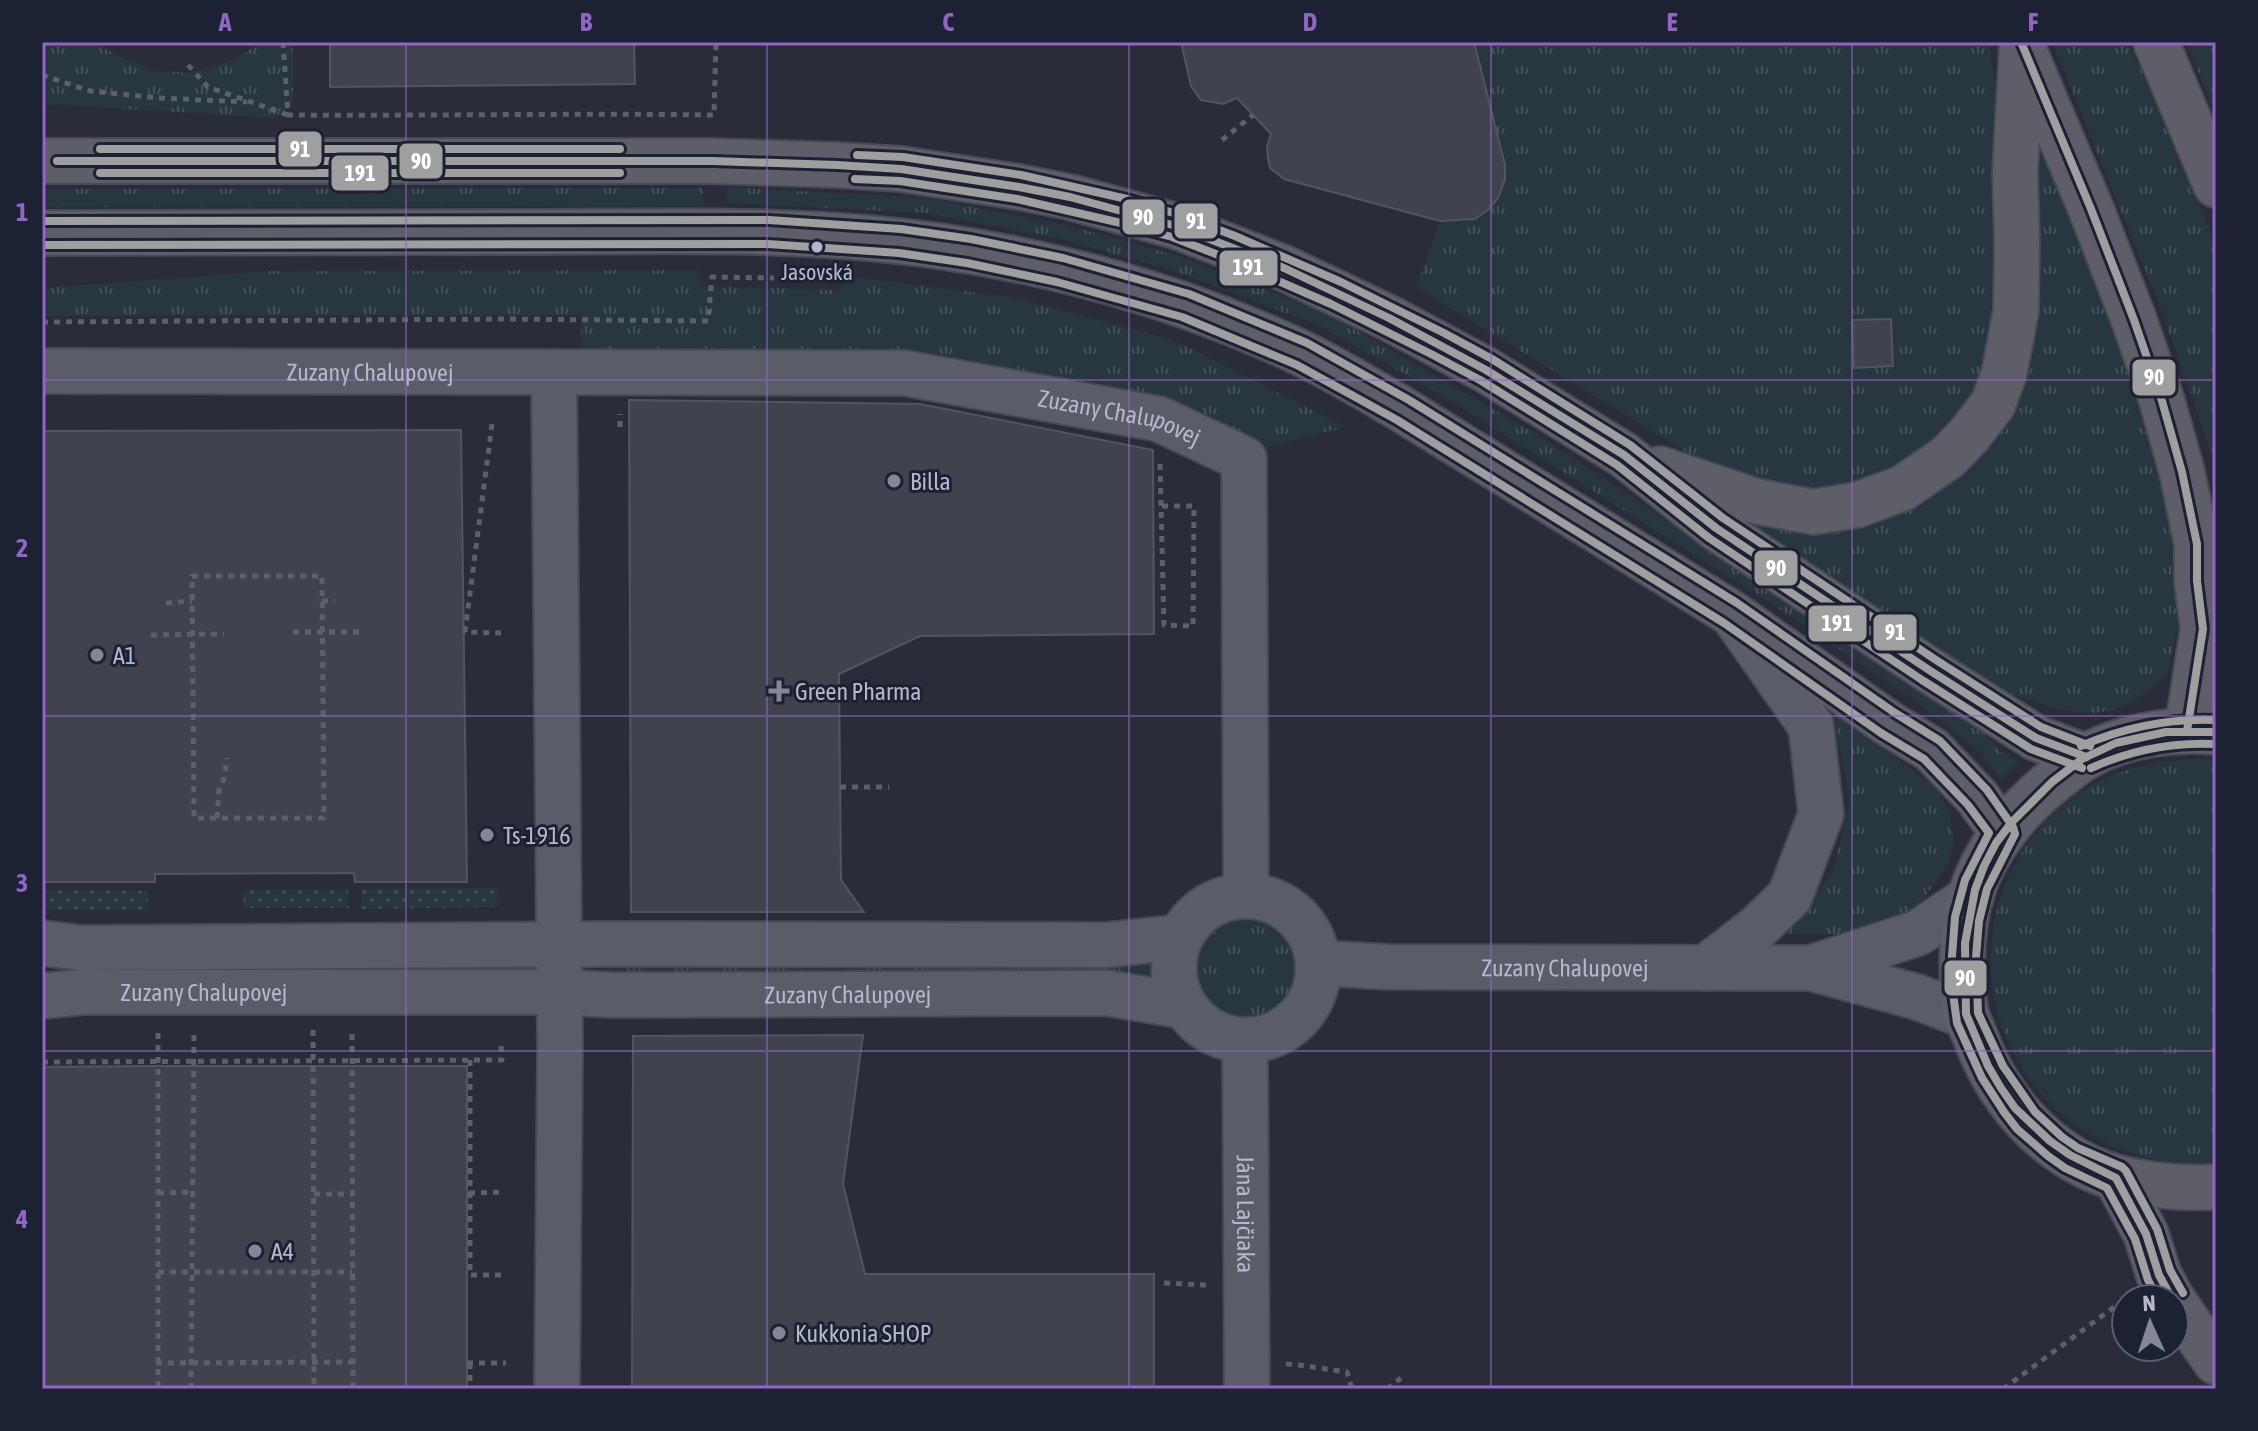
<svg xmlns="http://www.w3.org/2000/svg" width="2258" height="1431" font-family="'Asap Condensed',sans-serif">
<defs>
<pattern id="grass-tufts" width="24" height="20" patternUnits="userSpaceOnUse" patternTransform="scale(2)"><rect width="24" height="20" fill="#27363f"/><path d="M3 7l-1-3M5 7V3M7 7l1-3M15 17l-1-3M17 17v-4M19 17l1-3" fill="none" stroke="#445159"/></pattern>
<pattern id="garden-dots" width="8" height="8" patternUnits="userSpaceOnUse" patternTransform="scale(2)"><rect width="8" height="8" fill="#27363f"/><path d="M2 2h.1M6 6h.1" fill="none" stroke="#445159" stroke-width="1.8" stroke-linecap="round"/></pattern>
</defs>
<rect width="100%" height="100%" fill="#2a2d39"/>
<g fill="url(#grass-tufts)">
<polygon points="42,42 92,42 127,60 153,70 187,73 223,64 245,53 260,42 293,42 293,104 275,118 42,104"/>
<path d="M 1474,42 L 1989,42 L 1999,110 L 1994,353 L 1985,381 L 1931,448 L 1868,483 L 1816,492 L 1743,479 L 1696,458 L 1416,287 L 1440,221 C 1450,220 1463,222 1474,219 C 1496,213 1506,186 1505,165 Z"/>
<polygon points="2052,42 2127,42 2162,113 2216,245 2216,487 2210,449 2161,309"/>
<polygon points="2186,42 2216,42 2216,115"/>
<path d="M 2036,128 L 2148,411 L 2178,552 L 2179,620 L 2168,674 C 2155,683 2142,697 2128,704 C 2086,726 2030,701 1990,685 L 1748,520 L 1822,532 L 1851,528 L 1888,515 L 2006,414 L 2028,367 Z"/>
<polygon points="727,187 928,198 1069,226 1182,257 1329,314 1551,443 1917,686 1983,732 2002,753 2020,761 2001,780 1979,751 1904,693 1769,602 1435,391 1318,325 1172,270 1062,239 926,213 727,203"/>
<polygon points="703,188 703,206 42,207 42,189"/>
<polygon points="700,270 700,286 838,290 847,276 1011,297 1174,340 1346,427 1266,447 1162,403 582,354 581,315 42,316 42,288 270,271"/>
<polygon points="1833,711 1935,787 1950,814 1954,842 1949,863 1923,900 1891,924 1852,934 1786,934 1833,871 1850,799"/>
<path d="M 2205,758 L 2216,760 L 2216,1162 C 2177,1168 2133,1158 2099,1139 C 1965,1068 1952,880 2079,793 C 2116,767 2161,760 2205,758 Z"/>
<circle cx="1247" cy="967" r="52"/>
<polygon points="1153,953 1154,984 847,979 847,956"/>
<polygon points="804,956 804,979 606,974 606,957"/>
</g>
<g fill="url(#garden-dots)">
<polygon points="498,888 499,907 361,909 362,889"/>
<polygon points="348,889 349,908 244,908 243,890"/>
<polygon points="42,890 148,891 148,910 42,909"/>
</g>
<g fill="#40434e" stroke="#525561" stroke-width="2">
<polygon points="330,42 634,42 635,84 330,87"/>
<polygon points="1181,42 1474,42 1505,165 1505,179 1498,198 1489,209 1475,219 1440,221 1284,179 1270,168 1268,159 1267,147 1271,134 1237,98 1223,104 1201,100 1191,86"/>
<polygon points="1891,319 1893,366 1854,368 1852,320"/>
<polygon points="629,400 920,404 1153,450 1154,634 920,636 839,674 841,880 864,912 631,912"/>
<polygon points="461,430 467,882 355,882 354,873 155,874 155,882 42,882 42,431"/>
<polygon points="863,1035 843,1184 865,1274 1154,1274 1154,1389 632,1389 633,1036"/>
<polygon points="154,1066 467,1066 467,1389 43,1389 43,1067"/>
</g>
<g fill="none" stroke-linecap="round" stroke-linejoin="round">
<defs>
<g id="minor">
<path id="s1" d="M 42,371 L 904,373 L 1159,419 L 1244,459 L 1246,895"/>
<polyline points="554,372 560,1045 557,1389"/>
<circle cx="1246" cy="968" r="72"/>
<polyline points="42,943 81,948 614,944 1106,945 1180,937"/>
<path id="s2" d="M 1319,963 L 1388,967 L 1811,968 L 1917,997 L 1967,1016"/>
<polyline points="1705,968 1757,928 1790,896 1821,814 1811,726 1736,619"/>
<polyline points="1811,968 1918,933 1971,897"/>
<path id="s3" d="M 42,996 L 83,992 L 560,992 L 611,995 L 1107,993 L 1184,1006"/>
<path id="s4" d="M 1245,1040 L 1247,1389"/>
</g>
<g id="major">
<polyline points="2156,42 2216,185"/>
<polyline points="2025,53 2091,209 2134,320 2162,401 2182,472 2197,544 2197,581 2203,629 2187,731"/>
<polyline points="42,161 713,161 837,165 901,169 1019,187 1070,197 1176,226 1284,268 1389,318 1486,370 1624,455 1716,528 1929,670 2036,738 2086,757"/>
<path d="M 42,233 C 201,233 359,232 518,232 C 634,232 752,228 868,238 C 1016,251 1165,289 1299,352 C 1335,369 1369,390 1403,410 L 1731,613 L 1888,723 L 1932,750 L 1977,797 L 2003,833"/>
<polyline points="1660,469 1755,501 1813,512 1857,505 1903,488 1948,457 1970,434 1993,404 2004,374 2016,311 2017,241 2015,172 2022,46"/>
<path d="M 2216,732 C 2174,728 2124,735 2087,756 C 2078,761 2070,768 2062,774 C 2022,804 1984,848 1970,898 C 1961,934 1960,977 1966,1013 C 1968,1022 1974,1032 1977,1041 C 1997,1094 2035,1140 2086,1166 C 2122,1184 2175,1189 2216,1187"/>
<polyline points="2116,1178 2146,1234 2159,1275 2172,1299"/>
<polyline points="2174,1302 2216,1362"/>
</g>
</defs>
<use href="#minor" stroke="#484a53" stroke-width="48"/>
<use href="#major" stroke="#484a56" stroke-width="48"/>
<g stroke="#5c6069" stroke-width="5" stroke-dasharray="6 6" stroke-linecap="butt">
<path d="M 283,42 L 288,115 C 430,116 572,113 714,115 L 716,42"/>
<polyline points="188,65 208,87 288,115"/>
<polyline points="42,75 90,91 159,98 247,102"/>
<polyline points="1222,140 1253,115"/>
<polyline points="42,322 506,319 708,321 712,277 774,278"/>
<polyline points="492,424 465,632 501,633"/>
<polyline points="620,427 620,414"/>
<polyline points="1160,464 1164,625 1193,626 1194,506 1161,506"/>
<polygon points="192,576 322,576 324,818 194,818"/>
<polyline points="322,601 335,601"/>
<polyline points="166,603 192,601"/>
<polyline points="293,632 359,632"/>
<polyline points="151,635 224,634"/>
<polyline points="840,787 889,787"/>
<polyline points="217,818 219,791 224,778 227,758"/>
<polyline points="313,1030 314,1389"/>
<polyline points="158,1033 158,1389"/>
<polyline points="352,1034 353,1389"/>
<polyline points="470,1060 470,1275 506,1275"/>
<polyline points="42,1062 502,1060 501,1045"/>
<polyline points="158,1193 193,1192"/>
<polyline points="469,1193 504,1192"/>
<polyline points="42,1194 43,1193"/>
<polyline points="314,1194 352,1194"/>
<polyline points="158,1272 352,1272"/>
<polyline points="1164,1283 1206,1285"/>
<polyline points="156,1363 354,1362"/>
<polyline points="467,1363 506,1363"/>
<polyline points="470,1363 470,1389"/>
<polyline points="1286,1364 1299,1365 1347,1372 1352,1389"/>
<polyline points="42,1365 43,1365"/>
<polyline points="191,1389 194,1033"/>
<polyline points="1387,1389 1401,1378"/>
<polyline points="2003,1389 2125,1299"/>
</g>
<use href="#minor" stroke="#5a5c67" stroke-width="44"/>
<use href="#major" stroke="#5d5e68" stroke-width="44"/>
<defs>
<g id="bus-1">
<polyline points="2021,42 2091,209 2134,320 2162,401 2182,472 2197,544 2197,581 2203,629 2187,731"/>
<polyline points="57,161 713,161 837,165 901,169 1019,187 1070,197 1176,226 1284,268 1389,318 1486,370 1624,455 1716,528 1929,670 2036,738 2086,757"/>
<polyline points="2172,1299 2159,1275 2146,1234 2116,1178 2070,1155 2050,1141 2015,1108 2001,1088 1988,1066 1966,1014 1965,943 1975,890 1984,866 1996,843 2012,822 2052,782 2082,759 2116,743 2166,732 2216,732"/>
</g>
<g id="bus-2">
<polyline points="100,173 620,173"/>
<polyline points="855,179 900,181 1017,199 1121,223 1172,237 1226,258 1331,304 1433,355 1480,380 1617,465 1709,538 1922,680 2031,749 2082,768"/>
<polyline points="42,245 768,244 899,253 967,263 1057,282 1182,317 1297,365 1397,420 1724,623 1881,733 1924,759 1968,805 1989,833 1965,880 1955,917 1952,956 1952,986 1957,1023 1982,1078 2004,1112 2017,1129 2048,1156 2065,1168 2107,1188 2135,1239 2148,1280 2158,1299"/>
<path d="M 2091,768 C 2131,750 2171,742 2215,744"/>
</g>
<g id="bus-3">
<polyline points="100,149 620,149"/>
<polyline points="857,155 903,157 1021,175 1127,199 1180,215 1235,236 1341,282 1444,333 1492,359 1630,445 1723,518 1936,660 2041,727 2090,746"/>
<polyline points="42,221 769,220 901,229 971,239 1063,258 1189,294 1307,343 1409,400 1737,603 1895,713 1940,741 1987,790 2013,827 2015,834 1987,889 1979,921 1976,957 1978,1013 2003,1066 2035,1112 2062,1137 2078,1148 2122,1167 2126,1171 2157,1229 2170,1270 2183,1293"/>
<path d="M 2081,746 C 2125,727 2168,718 2216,720"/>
</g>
</defs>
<use href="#bus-1" stroke="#1d2134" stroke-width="14"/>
<use href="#bus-2" stroke="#1d2134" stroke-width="14"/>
<use href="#bus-3" stroke="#1d2134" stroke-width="14"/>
<use href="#bus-1" stroke="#9f9f9f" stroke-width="8"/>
<use href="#bus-2" stroke="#9f9f9f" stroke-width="8"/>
<use href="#bus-3" stroke="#9f9f9f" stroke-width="8"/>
</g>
<path fill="none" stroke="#9264c3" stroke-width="2" stroke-opacity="0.55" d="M 406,42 L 406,1389M 767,42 L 767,1389M 1129,42 L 1129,1389M 1491,42 L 1491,1389M 1852,42 L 1852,1389M 42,380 L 2216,380M 42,716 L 2216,716M 42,1051 L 2216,1051"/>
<circle fill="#b4b8ca" stroke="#1d2134" stroke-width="3" cx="817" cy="247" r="7"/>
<g fill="#848797" stroke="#1d2134" stroke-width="3">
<circle cx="894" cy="481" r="8"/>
<circle cx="97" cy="655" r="8"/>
<path d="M775 679h8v8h8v8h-8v8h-8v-8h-8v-8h8z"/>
<circle cx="487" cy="835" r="8"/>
<circle cx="255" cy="1251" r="8"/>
<circle cx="779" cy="1333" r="8"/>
</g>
<g text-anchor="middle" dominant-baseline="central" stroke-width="6" stroke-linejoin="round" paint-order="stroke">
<g font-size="22" fill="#b4b8ca" stroke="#1d2134">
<text x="817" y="272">Jasovská</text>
</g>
<g font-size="24" fill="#b4b8ca" stroke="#1d2134">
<text stroke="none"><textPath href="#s1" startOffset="328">Zuzany Chalupovej</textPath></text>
<text stroke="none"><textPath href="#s1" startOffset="1082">Zuzany Chalupovej</textPath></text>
<text stroke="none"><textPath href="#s2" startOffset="246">Zuzany Chalupovej</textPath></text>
<text stroke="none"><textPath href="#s3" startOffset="162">Zuzany Chalupovej</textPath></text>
<text stroke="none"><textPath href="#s3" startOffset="806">Zuzany Chalupovej</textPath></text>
<text stroke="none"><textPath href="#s4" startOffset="174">Jána Lajčiaka</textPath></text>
</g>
<g font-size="24" fill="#b4b8ca" stroke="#1d2134" text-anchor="start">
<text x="910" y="481">Billa</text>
<text x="113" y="655">A1</text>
<text x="795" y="691">Green Pharma</text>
<text x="503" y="835">Ts-1916</text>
<text x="271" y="1251">A4</text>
<text x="795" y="1333">Kukkonia SHOP</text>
</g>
</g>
<g stroke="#1d2134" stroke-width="3">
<rect x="277" y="130" width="46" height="38" rx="8" fill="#9f9f9f"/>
<rect x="398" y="142" width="46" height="38" rx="8" fill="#9f9f9f"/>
<rect x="330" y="154" width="60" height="38" rx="8" fill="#9f9f9f"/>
<rect x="1121" y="198" width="45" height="38" rx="8" fill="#9f9f9f"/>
<rect x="1173" y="202" width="46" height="38" rx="8" fill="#9f9f9f"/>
<rect x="1218" y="249" width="61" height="38" rx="8" fill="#9f9f9f"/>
<rect x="2131" y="358" width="46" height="39" rx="8" fill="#9f9f9f"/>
<rect x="1753" y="549" width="46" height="38" rx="8" fill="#9f9f9f"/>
<rect x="1807" y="604" width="61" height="39" rx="8" fill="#9f9f9f"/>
<rect x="1872" y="613" width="46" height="39" rx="8" fill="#9f9f9f"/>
<rect x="1943" y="959" width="45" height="38" rx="8" fill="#9f9f9f"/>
</g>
<g font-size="22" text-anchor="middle" font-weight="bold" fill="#fff">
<text x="300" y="157">91</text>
<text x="421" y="169">90</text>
<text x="360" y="181">191</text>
<text x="1143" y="225">90</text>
<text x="1196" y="229">91</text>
<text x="1248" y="275">191</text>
<text x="2154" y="385">90</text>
<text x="1776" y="576">90</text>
<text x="1837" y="631">191</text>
<text x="1895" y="640">91</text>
<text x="1965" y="986">90</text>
</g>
<rect width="2258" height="1431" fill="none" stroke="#1d2134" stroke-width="88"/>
<g transform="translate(2150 1323) rotate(357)"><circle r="38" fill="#1d2134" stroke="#595d70" stroke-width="2"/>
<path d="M0-6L14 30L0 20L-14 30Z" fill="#848797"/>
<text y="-12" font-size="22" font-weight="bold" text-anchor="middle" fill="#b4b8ca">N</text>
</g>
<rect x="44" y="44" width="2170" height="1343" fill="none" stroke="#9264c3" stroke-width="3"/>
<g font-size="26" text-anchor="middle" font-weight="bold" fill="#9264c3">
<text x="225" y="31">A</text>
<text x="586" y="31">B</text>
<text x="948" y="31">C</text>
<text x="1310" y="31">D</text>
<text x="1672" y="31">E</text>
<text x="2033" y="31">F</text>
<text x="22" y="221">1</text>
<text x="22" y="557">2</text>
<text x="22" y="892">3</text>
<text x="22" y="1228">4</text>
</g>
</svg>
